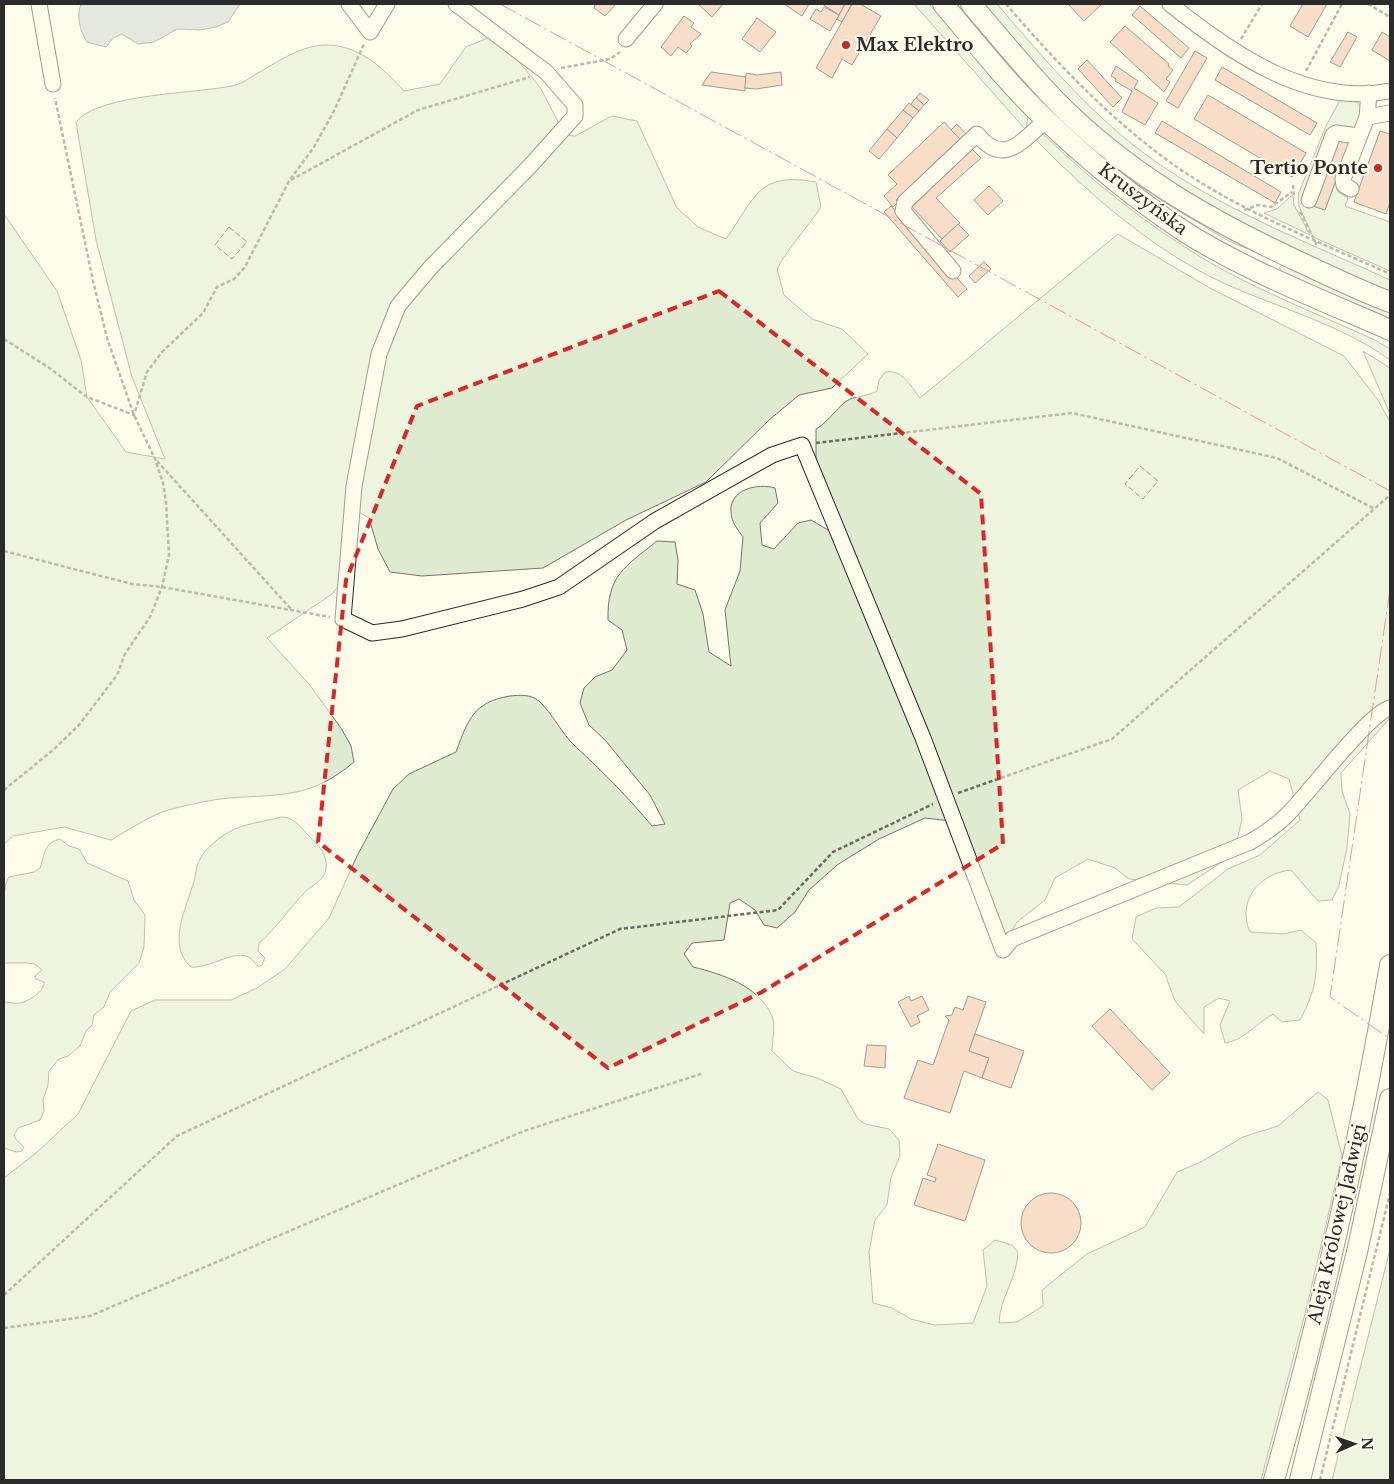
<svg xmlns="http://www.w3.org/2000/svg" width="1394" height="1484" font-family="'Libre Baskerville',serif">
<rect width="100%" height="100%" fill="#fdfbea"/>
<g fill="#deebd1" stroke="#74746e">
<polygon points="914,4 929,4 1028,117 1026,130"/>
<path d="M 953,4 L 960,4 L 1044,100 L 1250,249 C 1234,246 1214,232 1199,223 C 1098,167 1028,91 953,4 Z"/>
<path d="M 982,4 L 997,4 C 1034,47 1071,91 1114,129 C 1193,199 1296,237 1390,280 L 1390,293 C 1297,253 1190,206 1113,140 C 1064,99 1023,51 982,4 Z"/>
<path d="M 488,38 L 509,50 L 540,87 L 565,135 L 575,136 L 612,116 L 637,121 L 677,208 L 698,227 L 726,239 C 755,198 758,171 816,182 L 821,207 C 807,228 789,246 777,269 L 784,295 L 812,319 L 842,329 L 868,354 L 832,388 L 799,395 L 769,420 L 706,482 L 626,520 L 543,568 L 422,576 L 390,572 L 378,549 L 369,518 L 352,508 L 348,576 L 332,594 L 267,638 L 309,684 L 341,728 L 351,746 L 354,762 C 310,799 281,794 229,798 C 209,800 187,805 168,810 C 155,813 125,832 111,840 L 64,827 L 13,836 L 4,844 L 4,214 L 57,291 L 81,360 L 87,397 L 126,452 L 165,459 L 132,377 L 96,240 L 76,122 C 99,93 198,94 236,85 C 243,83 250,78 256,74 C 276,63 298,47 322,45 C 357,43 382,67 404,91 L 440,84 L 466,47 Z"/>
<polygon points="1340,100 1357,102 1362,109 1357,125 1353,128 1313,206 1325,210 1337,178 1338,192 1348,198 1345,206 1390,222 1390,271 1313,237 1299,206 1298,195 1326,126"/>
<path d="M 1038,134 L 1043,134 C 1094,183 1148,226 1209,262 C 1261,292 1320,315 1375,340 L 1390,349 L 1390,360 C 1335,320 1265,305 1205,274 C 1140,239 1084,189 1033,137 Z"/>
<polygon points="1291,196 1293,196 1294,205 1310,235 1264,213 1277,209"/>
<path d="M 1118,234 L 1208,287 L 1344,356 L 1378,400 L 1390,422 L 1390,718 L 1341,773 L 1342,791 L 1350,814 L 1347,848 L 1339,885 L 1332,900 L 1318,901 L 1291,870 C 1260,873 1236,901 1250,932 L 1284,934 L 1301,930 L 1316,943 C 1318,975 1315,992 1300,1020 L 1282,1022 L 1273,1014 C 1255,1024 1245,1040 1225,1043 L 1220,1025 L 1230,1001 L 1219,998 L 1204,1007 L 1204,1034 L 1175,1001 L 1165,974 L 1132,939 L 1136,917 L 1156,908 L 1179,907 L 1228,869 L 1260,855 L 1300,820 L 1289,779 L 1270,771 L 1238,790 L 1242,819 L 1234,854 L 1187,885 L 1129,879 L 1115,868 L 1088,859 L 1055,878 L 1045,900 L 1017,922 L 1010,933 L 998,933 L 983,922 L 966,860 L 951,821 L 925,818 L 879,839 L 837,865 L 809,890 L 795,912 L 777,928 L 764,925 L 755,910 L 739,899 L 730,903 L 724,940 L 692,943 L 684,954 L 693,967 C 722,974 759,986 772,1016 C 776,1025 772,1041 772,1051 L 793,1071 L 817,1078 L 841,1089 L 858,1119 L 865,1124 L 889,1129 L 899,1140 L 900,1156 L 891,1177 L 887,1205 L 875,1220 L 869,1252 L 873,1303 L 892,1308 L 911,1319 L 935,1325 L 973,1323 L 987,1286 L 983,1250 L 995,1240 L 1012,1245 L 1018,1252 C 1017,1279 1000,1297 999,1323 L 1017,1322 L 1043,1306 L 1042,1290 L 1087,1254 L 1145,1227 L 1177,1172 L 1199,1163 L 1243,1137 L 1278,1126 L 1318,1092 L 1328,1100 L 1342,1156 L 1307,1306 L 1261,1480 L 4,1480 L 4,1178 L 36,1153 L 78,1114 L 131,1011 L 155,1000 L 231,1000 L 257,988 L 285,969 L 329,918 L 357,856 L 393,789 L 409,774 L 456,752 C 468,720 473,702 510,696 C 520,695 530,694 539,701 C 553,714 561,733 575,746 C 603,772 628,797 652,826 L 665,824 L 650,795 L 605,740 L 589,725 L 580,703 L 584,688 L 595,677 L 612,670 L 627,650 L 622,630 L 608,620 C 607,575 625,567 657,541 L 675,542 L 678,560 L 677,584 L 695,590 L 703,614 L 709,652 L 731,666 L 725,610 L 740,571 L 743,537 C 738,530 731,522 731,512 C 729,489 758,483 775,488 L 778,503 L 760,523 L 762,545 L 774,549 L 798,523 L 811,520 L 840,537 L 839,514 L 816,460 L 816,429 C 829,422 839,404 850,399 C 859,396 868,396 877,391 L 879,380 L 885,372 C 903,369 910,386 920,398 Z"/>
<polygon points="1283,264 1390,310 1390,321 1283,272 1279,268"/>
<polygon points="1363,351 1390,368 1390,414"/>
<path d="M 281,817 C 295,817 300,827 309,836 C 318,846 328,853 326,869 C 325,879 313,885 306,891 C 289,908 277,928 259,943 L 258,951 L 265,958 L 262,965 L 259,967 C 255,964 253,960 250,958 C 236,948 209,969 191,967 C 166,945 187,907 194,881 C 196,874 196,866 200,859 C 204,851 213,843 221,837 C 240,823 260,823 281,817 Z"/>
<path d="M 60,839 L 69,846 L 79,849 L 87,863 L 128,881 L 134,900 L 145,915 L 144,947 L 139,963 L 110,992 L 104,1007 L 94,1015 L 92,1025 L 86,1031 L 80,1046 L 68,1056 L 59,1059 L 49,1071 L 48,1085 L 43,1100 L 44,1111 L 40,1120 L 18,1128 L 14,1135 L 17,1141 L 24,1147 L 22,1151 L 16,1152 L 4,1148 L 4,1002 C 9,1002 15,1004 20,1003 C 29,1001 45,991 44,982 L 36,979 L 35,976 L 42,970 L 35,964 L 26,963 L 4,963 C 4,946 0,888 9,877 L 34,872 L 40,868 C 45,855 43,843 60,839 Z"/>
<polygon points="1390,1249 1390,1480 1332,1480"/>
</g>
<path fill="#c7d0d0" stroke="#74746e" d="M 81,4 L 240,4 L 228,22 L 216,27 L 200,30 L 177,29 L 154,42 L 138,44 L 122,34 L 113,38 L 106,47 L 87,42 C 80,31 76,16 81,4 Z"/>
<g fill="#f2b8a0" stroke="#2b2b2b">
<polygon points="595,4 616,4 605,16 594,8"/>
<polygon points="698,4 723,4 712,17"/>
<polygon points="784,4 809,4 802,16"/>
<polygon points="822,4 845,4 839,15"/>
<polygon points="845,4 852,4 842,22 837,19"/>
<polygon points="852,4 860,4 881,16 852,65 842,59 832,78 816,68"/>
<polygon points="1068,4 1102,4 1084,21"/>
<polygon points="1303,4 1327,4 1308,37 1290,26"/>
<polygon points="1140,6 1189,48 1181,58 1132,15"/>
<polygon points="824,7 839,15 830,31 810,19 816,9 821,12"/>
<polygon points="684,16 694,23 691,27 701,34 690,44 692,46 686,53 678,47 671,56 661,47"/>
<polygon points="757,18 776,32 760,52 742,39"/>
<polygon points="1125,26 1169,64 1168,66 1173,70 1166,79 1170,82 1164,92 1110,42"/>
<polygon points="1348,32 1357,37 1340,67 1330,62"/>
<polygon points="1382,32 1390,37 1390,61 1372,50"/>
<polygon points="1195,51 1207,58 1178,108 1166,101"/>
<polygon points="1087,60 1122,98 1113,107 1078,69"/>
<polygon points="1116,66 1138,81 1134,88 1158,103 1145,125 1122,112 1132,91 1115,81 1116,79 1111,76"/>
<polygon points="1222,67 1317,123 1310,135 1215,80"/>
<polygon points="711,72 746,77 745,91 702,85"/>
<polygon points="781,72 782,85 756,89 745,88 746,73 757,75"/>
<polygon points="920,93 929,100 924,105 916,98"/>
<polygon points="1208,95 1306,153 1292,177 1194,119"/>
<polygon points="916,98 924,105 919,111 911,104"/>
<polygon points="909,103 919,111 913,118 903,110"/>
<polygon points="903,110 913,118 897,138 887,129"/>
<polygon points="1162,121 1281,192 1275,203 1155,133"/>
<polygon points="944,122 960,139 896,200 898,202 893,207 884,196 897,184 888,175"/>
<polygon points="957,124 966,134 960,139 951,130"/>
<polygon points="887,129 897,138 879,159 869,151"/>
<polygon points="1380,131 1390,134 1390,202 1386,214 1354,202"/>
<polygon points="1338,138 1350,142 1325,210 1313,206"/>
<polygon points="972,149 981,158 936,198 960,223 942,239 912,207"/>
<polygon points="989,186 1003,201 988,215 974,200"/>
<polygon points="891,206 967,289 958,297 884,212"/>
<polygon points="958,224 969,235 950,252 940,241"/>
<polygon points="984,262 991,269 975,283 969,276"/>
<polygon points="909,996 911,1001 922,996 929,1010 917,1016 920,1022 911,1027 898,1002"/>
<polygon points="968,996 986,1002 969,1051 989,1058 982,1078 964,1071 950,1113 904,1098 918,1060 933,1065 949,1020 945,1016 952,1015 955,1007 963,1010"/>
<polygon points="1110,1009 1170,1073 1152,1090 1092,1026"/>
<polygon points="975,1034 1024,1051 1011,1088 982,1078 989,1058 969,1051"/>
<polygon points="867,1045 886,1046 885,1068 864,1066"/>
<polygon points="938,1144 985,1160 965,1221 914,1205 923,1178 935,1182 936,1178 927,1175"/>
<circle cx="1051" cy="1223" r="30"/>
</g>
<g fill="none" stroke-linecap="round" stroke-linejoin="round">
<defs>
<g id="minor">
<polyline points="39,4 53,84"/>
<polyline points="349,4 370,32 387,4"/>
<path d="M 456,4 L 546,72 L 575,105 L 575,116 L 531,165 L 430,268 L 398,306 L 379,354 L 354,486 L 343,619 L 372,633 L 402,629 L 523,599 L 559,587 L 655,521 L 772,455 L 802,445 L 923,738 L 1003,950 L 1012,939 L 1250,842 C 1264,834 1276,826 1287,815 C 1309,793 1368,714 1390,708"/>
<path d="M 1170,4 C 1231,53 1308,107 1390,91"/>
<polyline points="626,39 655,4"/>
<polyline points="1367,117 1390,113"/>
<polyline points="1351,189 1344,185 1343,179 1367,117 1369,93"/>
<polyline points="1309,200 1333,135 1336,133 1359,136"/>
<path d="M 953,271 L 903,211 L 905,202 L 977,134 C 1004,168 1023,140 1046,120"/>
</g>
<g id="major">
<path d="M 943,4 C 976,43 1009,85 1046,120 C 1088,160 1134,198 1182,230 C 1244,270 1322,300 1390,330"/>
<path d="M 971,4 C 1002,40 1032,78 1066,111 C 1135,178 1217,224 1304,264 C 1332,277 1361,291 1390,302"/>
<path d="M 1274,1480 C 1322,1311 1360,1138 1390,965"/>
<polyline points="1300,1480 1357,1252 1390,1099"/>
</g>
</defs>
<use href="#minor" stroke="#2b2b2b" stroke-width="17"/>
<use href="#major" stroke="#2b2b2b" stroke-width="22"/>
<g stroke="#6a6964" stroke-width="2.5" stroke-dasharray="4 2.5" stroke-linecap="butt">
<path d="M 1006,4 C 1055,61 1106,115 1167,160 C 1234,209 1315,240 1390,274"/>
<polyline points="1368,4 1390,17"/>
<polyline points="1241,39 1262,4"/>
<polyline points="561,68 610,59 620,52"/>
<polyline points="1306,71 1342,4"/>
<polyline points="291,180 418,110 530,77"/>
<polyline points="1293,185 1294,198"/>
<polyline points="1244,210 1258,205 1271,207 1292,192"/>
<polyline points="1300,212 1317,245"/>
<polyline points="4,339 48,367 87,397 134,415 147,372 162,352 203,313 217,287 234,279 245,267 289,181 314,147 334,111 364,44"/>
<polyline points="816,443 1072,413 1277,458 1375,509"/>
<polyline points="157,461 291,609"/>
<polyline points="4,551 132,584 162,587 330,617"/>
<polyline points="4,790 53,750 79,725 117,675 125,654 150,617 162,587 169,555 166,502 163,483 155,459 134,415 107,338 93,281 55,98"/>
<polyline points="958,793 1112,739 1390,495"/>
<polyline points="4,1295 177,1136 620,929 778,910 833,852 933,804"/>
<polyline points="4,1328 90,1316 524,1131 704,1073"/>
<polyline points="1320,1480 1390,1193"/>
</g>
<use href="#minor" stroke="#fdfbea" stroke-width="15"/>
<use href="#major" stroke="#fdfbea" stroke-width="20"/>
<g stroke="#2b2b2b" stroke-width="1" stroke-dasharray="6 2.5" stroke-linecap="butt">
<polygon points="229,227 247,242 232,259 215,245"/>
<polygon points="1140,466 1158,481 1143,499 1125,484"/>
</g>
<g stroke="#c62828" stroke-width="1" stroke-dasharray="18 4 2.5 4" stroke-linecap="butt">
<polyline points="500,4 1390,491"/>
<polyline points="1390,590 1330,997 1390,1039"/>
</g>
</g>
<path d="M0 0H1394V1484H0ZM 719,291 L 981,494 L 1003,844 L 762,992 L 608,1068 L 318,842 L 346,580 L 417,406 Z" fill="#fdfbea" fill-opacity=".55" fill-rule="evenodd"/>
<path fill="none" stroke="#d62828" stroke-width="4" stroke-dasharray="10 6" stroke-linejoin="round" d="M 719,291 L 981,494 L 1003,844 L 762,992 L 608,1068 L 318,842 L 346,580 L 417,406 Z"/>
<g fill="#c62828" stroke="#fdfbea" stroke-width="2">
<circle cx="846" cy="45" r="5"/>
<circle cx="1378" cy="168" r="5"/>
</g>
<g text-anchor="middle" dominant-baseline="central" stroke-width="4" stroke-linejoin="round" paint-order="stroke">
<g font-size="18" font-weight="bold" fill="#2b2b2b" stroke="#fdfbea" text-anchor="start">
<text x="856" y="45">Max Elektro</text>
<text x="1368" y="168" text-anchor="end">Tertio Ponte</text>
</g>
<g font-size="18" fill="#2b2b2b" stroke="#fdfbea">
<text transform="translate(1143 199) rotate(37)">Kruszyńska</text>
<text transform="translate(1337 1224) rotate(-77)">Aleja Królowej Jadwigi</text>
</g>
</g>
<rect width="1394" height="1484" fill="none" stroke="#2b2b2b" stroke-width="10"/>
<g transform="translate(1354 1444) rotate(88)" stroke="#fdfbea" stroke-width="4" paint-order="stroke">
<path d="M0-4L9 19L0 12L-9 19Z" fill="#2b2b2b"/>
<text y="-8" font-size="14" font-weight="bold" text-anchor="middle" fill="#2b2b2b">N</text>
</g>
</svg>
